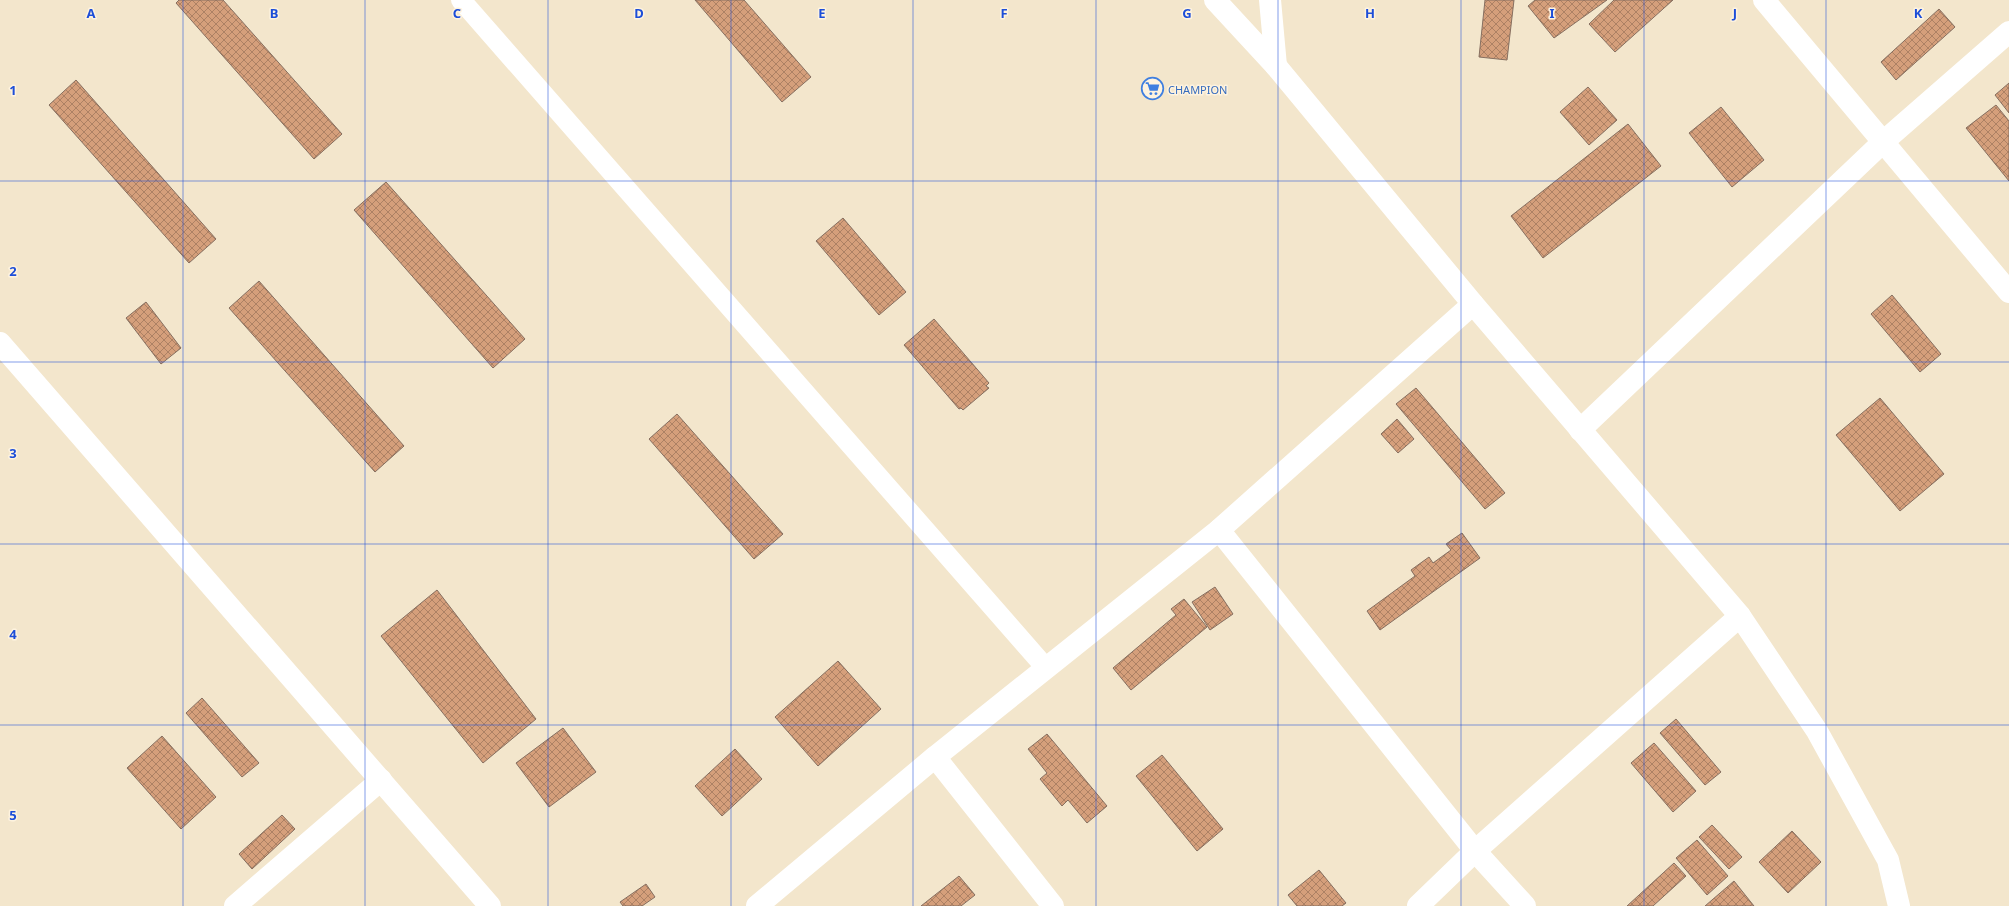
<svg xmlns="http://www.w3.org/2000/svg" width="2009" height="906" font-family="'Noto Sans',sans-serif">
<defs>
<pattern id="building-cross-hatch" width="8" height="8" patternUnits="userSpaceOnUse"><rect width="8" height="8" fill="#d59f7b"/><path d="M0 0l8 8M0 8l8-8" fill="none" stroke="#ad8164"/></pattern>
</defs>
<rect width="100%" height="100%" fill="#f3e6cc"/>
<g fill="url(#building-cross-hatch)" stroke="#866f60">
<polygon points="179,0 223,0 342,134 314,159 176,3"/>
<polygon points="695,0 744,0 811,77 782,102"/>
<polygon points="1485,0 1514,0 1507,60 1479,57"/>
<polygon points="1535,0 1607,0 1554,38 1528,6"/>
<polygon points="1614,0 1673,0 1615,52 1589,24"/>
<polygon points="1939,9 1955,27 1896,80 1881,62"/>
<polygon points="76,80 216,239 189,263 49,105"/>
<polygon points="2009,83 2009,113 1995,95"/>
<polygon points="1588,87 1617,120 1589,145 1560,112"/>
<polygon points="1996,105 2009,121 2009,181 1966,128"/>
<polygon points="1721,107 1764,160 1732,187 1689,133"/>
<polygon points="1628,124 1661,166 1543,258 1511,216"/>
<polygon points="386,182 525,339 493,368 354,210"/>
<polygon points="843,218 906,292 879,315 816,241"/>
<polygon points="259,281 404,446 375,472 229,308"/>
<polygon points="1892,295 1941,354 1920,372 1871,314"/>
<polygon points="146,302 181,348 161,364 126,318"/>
<polygon points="934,319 989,383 986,386 989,388 963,410 961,408 959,409 904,345"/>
<polygon points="1416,388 1505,493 1485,509 1396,404"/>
<polygon points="1880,398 1944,474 1900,511 1836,435"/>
<polygon points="677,414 783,534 754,559 649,439"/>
<polygon points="1397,419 1414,439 1398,453 1381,434"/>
<polygon points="1462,533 1480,558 1380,630 1367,611 1415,576 1411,570 1429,557 1433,563 1451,550 1446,544"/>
<polygon points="1215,587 1233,614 1210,630 1192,602"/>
<polygon points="437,590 536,719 483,763 381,636"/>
<polygon points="1184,599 1207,627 1131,690 1113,668 1176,615 1171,609"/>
<polygon points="838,661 881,709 818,766 775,717"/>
<polygon points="202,698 259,763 242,777 186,713"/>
<polygon points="1676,719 1721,772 1705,785 1660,733"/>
<polygon points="563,728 596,772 549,807 516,763"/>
<polygon points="1047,734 1107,806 1087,823 1068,800 1062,806 1040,779 1047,773 1028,749"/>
<polygon points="162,736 216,797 181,829 127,768"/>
<polygon points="1654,743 1696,791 1673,812 1631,763"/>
<polygon points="735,749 762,779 722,816 695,786"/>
<polygon points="1162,755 1223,829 1197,851 1136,776"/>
<polygon points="282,815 295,829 252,869 239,854"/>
<polygon points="1712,825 1742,857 1729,869 1699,837"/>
<polygon points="1792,831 1821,862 1788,893 1759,862"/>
<polygon points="1697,840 1728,876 1707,895 1676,858"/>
<polygon points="1674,863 1686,876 1653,906 1627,906"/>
<polygon points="1319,870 1346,903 1342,906 1297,906 1288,895"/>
<polygon points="959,876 975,895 961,906 921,906"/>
<polygon points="1734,881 1754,906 1705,906"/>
<polygon points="646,884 655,897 642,906 623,906 620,902"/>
</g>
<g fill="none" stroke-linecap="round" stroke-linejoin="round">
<polyline stroke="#fff" stroke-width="20" points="461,0 1046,668"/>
<g stroke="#fff" stroke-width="22">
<polyline points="1215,0 1276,66 1473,304 1740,616 1817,731 1888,860 1899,906"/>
<polyline points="1270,0 1276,66"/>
<polyline points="1764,0 2009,292"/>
<polyline points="0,343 490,906"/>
<polyline points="1580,430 1883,142 2009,32"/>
<polyline points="1219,530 1475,851 1525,906"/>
<polyline points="935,757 1053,906"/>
<polyline points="235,906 381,780"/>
<polyline points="757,906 935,757 1219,530 1473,304"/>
<polyline points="1418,906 1475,851 1740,616"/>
</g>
</g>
<path fill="none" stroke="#1d4ed8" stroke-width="1" stroke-opacity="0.55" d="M 183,0 L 183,906M 365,0 L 365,906M 548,0 L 548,906M 731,0 L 731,906M 913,0 L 913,906M 1096,0 L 1096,906M 1278,0 L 1278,906M 1461,0 L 1461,906M 1644,0 L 1644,906M 1826,0 L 1826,906M 0,181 L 2009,181M 0,362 L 2009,362M 0,544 L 2009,544M 0,725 L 2009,725"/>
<defs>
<symbol id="supermarket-ring" viewBox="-11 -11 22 22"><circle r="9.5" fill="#fef3df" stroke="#3f7fe0" stroke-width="1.5"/><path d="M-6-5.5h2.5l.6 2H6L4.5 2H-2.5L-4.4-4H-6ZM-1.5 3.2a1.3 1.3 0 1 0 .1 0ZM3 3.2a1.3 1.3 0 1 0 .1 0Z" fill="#3f7fe0"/></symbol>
</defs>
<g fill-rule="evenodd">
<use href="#supermarket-ring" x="1140" y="76" width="25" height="25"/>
</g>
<g text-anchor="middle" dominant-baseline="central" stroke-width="3" stroke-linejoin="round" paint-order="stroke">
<g font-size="11" fill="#366cbe" stroke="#fef3df" text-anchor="start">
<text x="1168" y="89">CHAMPION</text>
</g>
</g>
<g font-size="13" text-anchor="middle" font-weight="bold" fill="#1d4ed8" stroke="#fef3df" stroke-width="3" stroke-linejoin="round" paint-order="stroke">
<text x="91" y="18">A</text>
<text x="274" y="18">B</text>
<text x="457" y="18">C</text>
<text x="639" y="18">D</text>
<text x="822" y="18">E</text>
<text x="1004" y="18">F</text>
<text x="1187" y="18">G</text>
<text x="1370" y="18">H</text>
<text x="1552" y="18">I</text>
<text x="1735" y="18">J</text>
<text x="1918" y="18">K</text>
<text x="13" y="95">1</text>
<text x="13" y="276">2</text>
<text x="13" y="458">3</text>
<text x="13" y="639">4</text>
<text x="13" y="820">5</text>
</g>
</svg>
